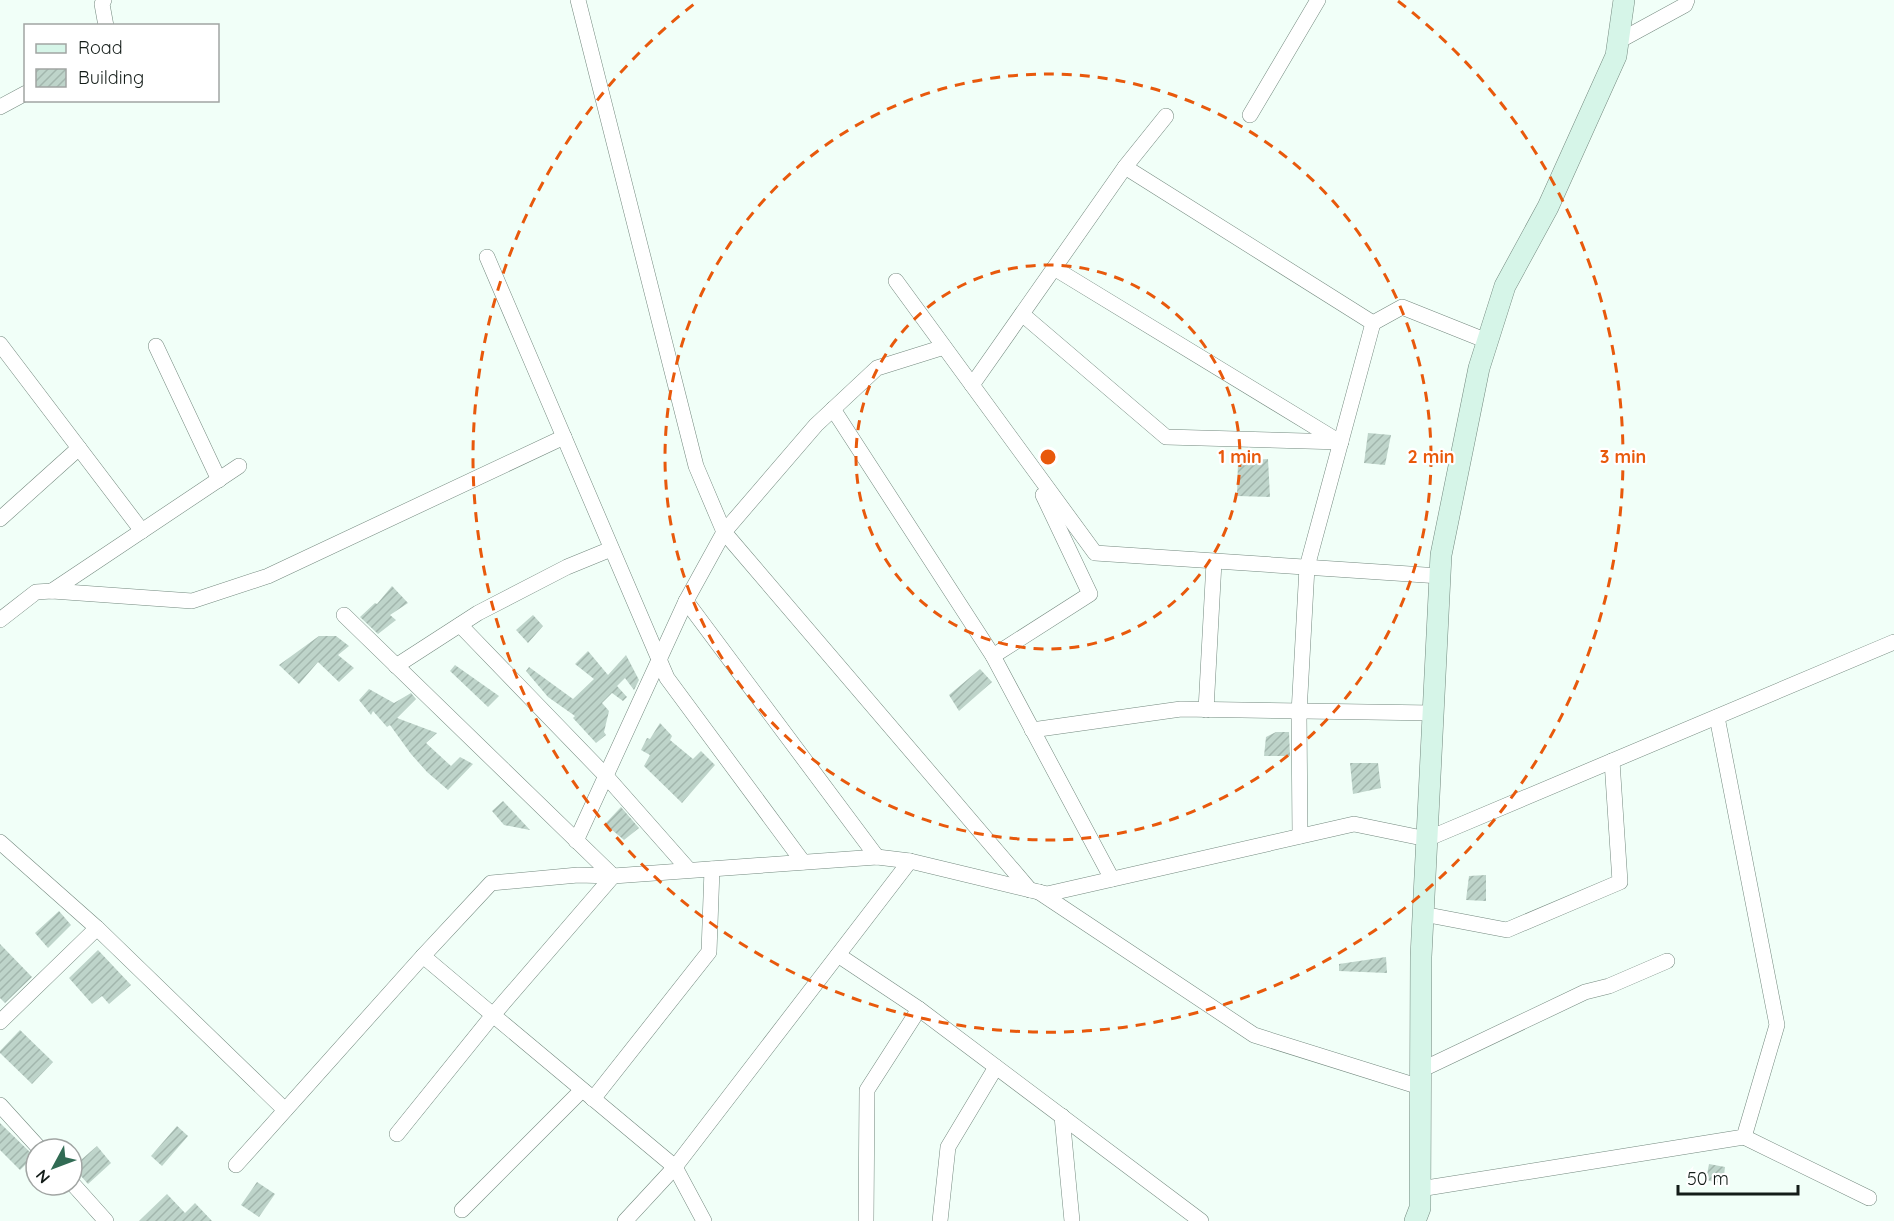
<svg xmlns="http://www.w3.org/2000/svg" width="1894" height="1221" font-family="Quicksand,sans-serif">
<defs>
<pattern id="building-hatch" width="6" height="6" patternUnits="userSpaceOnUse" patternTransform="scale(1.5)"><rect width="6" height="6" fill="#bed4ca"/><path d="M-1 1l2-2M0 6l6-6M5 7l2-2" fill="none" stroke="#a2b6ad"/></pattern>
</defs>
<rect width="100%" height="100%" fill="#f1fff8"/>
<g fill="url(#building-hatch)">
<polygon points="1368,433 1391,435 1385,465 1364,463"/>
<polygon points="1268,459 1270,497 1237,496 1238,461"/>
<polygon points="392,586 408,603 390,615 396,620 378,634 360,617 375,603 377,604"/>
<polygon points="533,615 543,626 528,643 516,630"/>
<polygon points="319,636 336,636 349,646 338,655 354,668 339,682 318,662 299,684 279,665"/>
<polygon points="588,651 608,675 626,655 639,680 634,690 625,678 617,686 627,697 623,701 612,693 602,703 609,711 604,732 606,735 596,743 573,718 575,716 548,697 526,671 529,667 573,699 594,679 575,664"/>
<polygon points="455,665 499,696 488,707 450,671"/>
<polygon points="980,669 992,682 959,711 949,695"/>
<polygon points="369,689 394,703 411,693 416,699 397,718 437,733 426,743 451,766 460,757 473,764 448,790 427,772 411,754 390,725 387,727 373,711 371,715 359,700"/>
<polygon points="660,723 672,736 670,740 693,759 701,751 715,765 682,803 644,766 650,755 641,750 647,738 650,739"/>
<polygon points="1276,732 1289,732 1290,756 1264,756 1266,737"/>
<polygon points="1350,763 1378,763 1381,788 1353,794"/>
<polygon points="503,801 530,830 504,825 492,811"/>
<polygon points="621,807 639,828 624,840 605,824"/>
<polygon points="1486,875 1486,901 1466,900 1469,876"/>
<polygon points="59,911 71,925 48,948 35,933"/>
<polygon points="0,944 32,977 5,1003 0,998"/>
<polygon points="98,950 131,985 109,1004 102,996 92,1004 69,978"/>
<polygon points="1386,957 1387,973 1339,971 1339,964"/>
<polygon points="20,1030 53,1062 32,1084 0,1053 0,1051"/>
<polygon points="0,1123 34,1156 20,1170 0,1150"/>
<polygon points="177,1126 188,1136 162,1166 151,1156"/>
<polygon points="97,1146 111,1163 88,1184 73,1167"/>
<polygon points="1709,1164 1725,1167 1723,1184 1706,1180"/>
<polygon points="257,1182 275,1194 259,1217 241,1205"/>
<polygon points="167,1194 185,1213 195,1203 212,1221 139,1221"/>
</g>
<g fill="none" stroke-linecap="round" stroke-linejoin="round">
<defs>
<g id="minor">
<polyline points="104,0 102,4 106,26"/>
<polyline points="578,0 696,466 724,532 686,601 877,857"/>
<polyline points="1619,41 1685,5 1687,0"/>
<polyline points="0,107 26,93"/>
<polyline points="1250,115 1318,0"/>
<polyline points="1125,167 1166,116"/>
<polyline points="487,257 667,678 803,862"/>
<polyline points="1054,268 1338,441"/>
<polyline points="896,281 1095,553 1440,576"/>
<polyline points="1022,314 1166,437 1341,442"/>
<polyline points="0,344 142,531"/>
<polyline points="156,346 219,480"/>
<polyline points="944,347 877,368 816,425 724,532 1030,890"/>
<polyline points="972,385 1125,167 1373,323 1402,307 1487,341"/>
<polyline points="833,409 993,656 1112,879"/>
<polyline points="0,519 79,448"/>
<polyline points="52,591 239,466"/>
<polyline points="344,615 613,876"/>
<polyline points="0,620 36,592 52,591 192,601 268,576 564,437"/>
<polyline points="460,625 606,776 689,870"/>
<polyline points="993,656 1090,594 1043,495"/>
<polyline points="396,666 478,613 567,567 611,549"/>
<polyline points="1206,710 1214,562"/>
<polyline points="1032,730 1181,709 1433,713"/>
<polyline points="1300,836 1299,713 1307,567 1373,323"/>
<polyline points="576,841 686,601"/>
<polyline points="0,842 97,928 285,1110"/>
<polyline points="613,876 493,1015 675,1167 625,1221"/>
<polyline points="1039,892 1254,1035 1420,1087"/>
<polyline points="1423,914 1507,930 1620,882 1612,761"/>
<polyline points="838,955 919,1009 867,1090 866,1221"/>
<polyline points="919,1009 1201,1221"/>
<polyline points="0,1022 97,928"/>
<polyline points="1421,1070 1585,992 1609,986 1667,961"/>
<polyline points="593,1099 709,952 712,869"/>
<polyline points="0,1105 40,1149"/>
<polyline points="1062,1116 1072,1221"/>
<polyline points="397,1134 493,1015 423,956"/>
<polyline points="1744,1137 1869,1198"/>
<polyline points="236,1165 423,956 491,883 578,875 613,876 877,857 910,861 1047,894 1354,824 1427,839 1894,642"/>
<polyline points="72,1183 106,1221"/>
<polyline points="1420,1189 1744,1137 1777,1025 1717,717"/>
<polyline points="462,1210 582,1090"/>
<polyline points="704,1221 675,1167 910,861"/>
<polyline points="940,1221 948,1147 996,1067"/>
</g>
<polyline id="secondary" points="1415,1221 1420,1208 1421,957 1441,555 1479,368 1505,286 1548,207 1616,56 1624,0"/>
</defs>
<use href="#minor" stroke="#74897f" stroke-width="16"/>
<use href="#secondary" stroke="#74897f" stroke-width="22"/>
<use href="#minor" stroke="#fff" stroke-width="15"/>
<use href="#secondary" stroke="#d6f5e8" stroke-width="21"/>
</g>
<g fill="none" stroke="#e8590c" stroke-width="3" stroke-dasharray="10 8">
<circle cx="1048" cy="457" r="192"/>
<circle cx="1048" cy="457" r="383"/>
<path d="M1398 1A575 575 0 1 1 698 1"/>
</g>
<circle cx="1048" cy="457" r="9" fill="#e8590c" stroke="#fff" stroke-width="3"/>
<g font-size="18" text-anchor="middle" font-weight="bold" fill="#e8590c" stroke="#fff" stroke-width="4.5" stroke-linejoin="round" paint-order="stroke">
<text x="1240" y="463">1 min</text>
<text x="1431" y="463">2 min</text>
<text x="1623" y="463">3 min</text>
</g>
<rect x="24" y="24" width="195" height="78" fill="#ffffff" stroke="#a1a5a3" stroke-width="1.5"/>
<rect x="36" y="44" width="30" height="9" fill="#d6f5e8" stroke="#a1a5a3" stroke-width="1.5"/>
<text x="78" y="54" font-size="18" fill="#141d19">Road</text>
<rect x="36" y="69" width="30" height="18" fill="url(#building-hatch)" stroke="#a1a5a3" stroke-width="1.5"/>
<text x="78" y="84" font-size="18" fill="#141d19">Building</text>
<g transform="translate(54 1167) rotate(229)"><circle r="28" fill="#ffffff" stroke="#a1a5a3" stroke-width="1.5"/>
<path d="M0-4.5L10 22L0 15L-10 22Z" fill="#316b54"/>
<text y="-9" font-size="16" font-weight="bold" text-anchor="middle" fill="#141d19">N</text>
</g>
<path d="M1678 1185v9h120v-9" fill="none" stroke="#141d19" stroke-width="3"/>
<text x="1687" y="1185" font-size="18" fill="#141d19" stroke="#ffffff" stroke-width="4.5" paint-order="stroke">50 m</text>
</svg>
